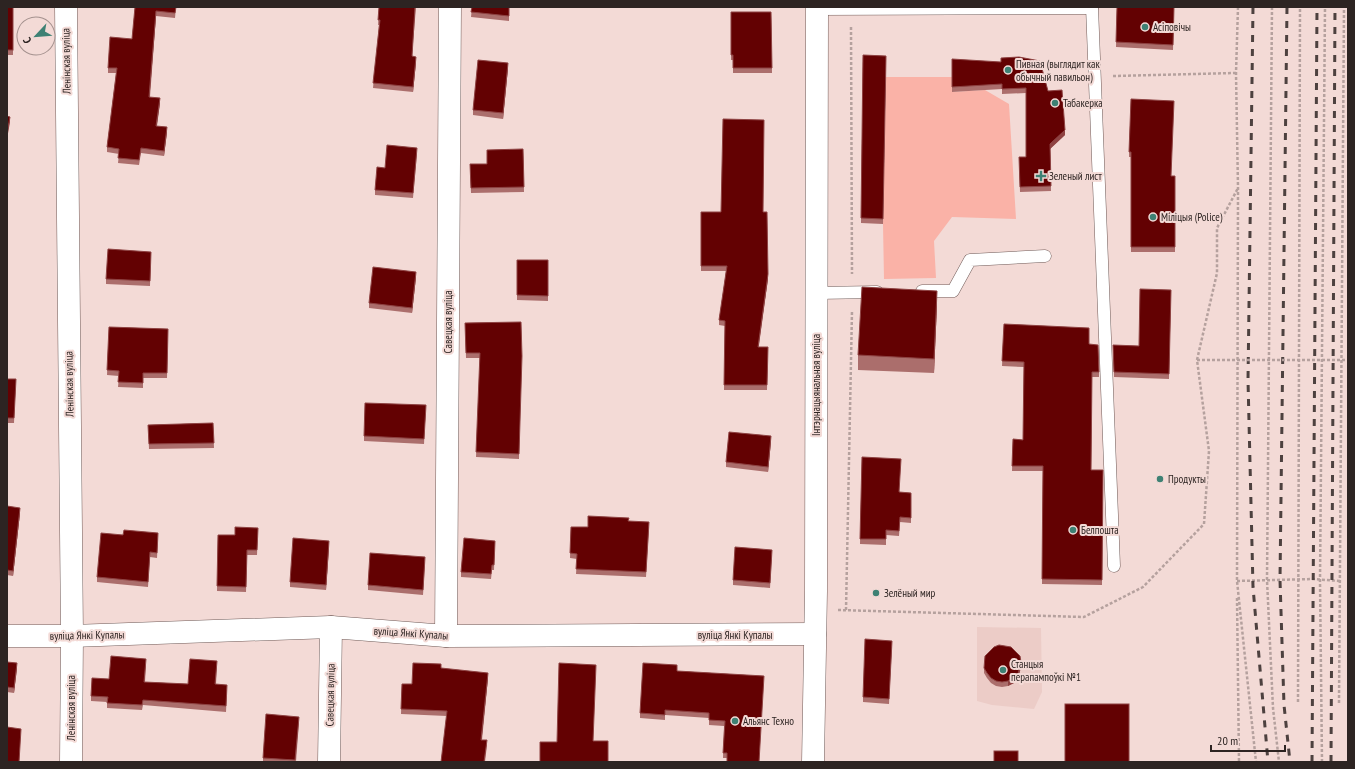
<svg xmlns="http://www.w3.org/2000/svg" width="1355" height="769" font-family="'PT Sans Narrow',sans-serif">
<rect width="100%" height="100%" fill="#f3dad6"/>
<polygon fill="#ecccc7" points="977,627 1041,628 1042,692 1034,709 992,705 977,701"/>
<polygon fill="#fab2a7" points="886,77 952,77 952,92 985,90 1009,104 1016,219 952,217 934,241 936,278 884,279 883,224"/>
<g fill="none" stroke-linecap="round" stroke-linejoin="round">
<defs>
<g id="service">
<polyline points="1092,7 1114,566"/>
<polyline points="817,9 1092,8"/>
<polyline points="922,291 953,291 970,260 1045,256"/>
<polyline points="816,293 877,292"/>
</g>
<g id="minor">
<polyline points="66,7 72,636 71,762"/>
<polyline points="7,636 72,636 331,627 446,636 815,634"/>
<polyline points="446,636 450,7"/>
<polyline points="329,762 331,627"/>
</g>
<polyline id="tertiary" points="813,762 816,591 817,7"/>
</defs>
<use href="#service" stroke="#705b58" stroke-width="13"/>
<use href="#minor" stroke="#705b58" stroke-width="23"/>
<use href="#tertiary" stroke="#705b58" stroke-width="23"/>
<g stroke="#b5a19e" stroke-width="2.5" stroke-dasharray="3 2" stroke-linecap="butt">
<polyline points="1238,7 1236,73 1238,188 1237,581 1256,762"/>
<polyline points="1272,7 1267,580 1273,708 1279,762"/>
<polyline points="851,27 852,274"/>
<polyline points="1113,76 1236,73"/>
<polyline points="1237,581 1313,579 1340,581"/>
<polyline points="1237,598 1239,762"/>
<polyline points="838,610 1084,617 1143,587 1204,524 1209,451 1197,360 1217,273 1217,228 1238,188"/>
<polyline points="846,610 852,311"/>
<polyline points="1298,702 1300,7"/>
<polyline points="1339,703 1344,7"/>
<polyline points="1322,762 1320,581 1325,7"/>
</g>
<use href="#service" stroke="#fff" stroke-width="12"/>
<use href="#minor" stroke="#fff" stroke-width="22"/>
<use href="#tertiary" stroke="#fff" stroke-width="22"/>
<g stroke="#4d413f" stroke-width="3" stroke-dasharray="7 7" stroke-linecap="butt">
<polyline points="1253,7 1248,380 1253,587 1268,762"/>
<polyline points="1287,7 1280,580 1284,705 1290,762"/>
<polyline points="1312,762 1317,7"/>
<polyline points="1331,762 1335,7"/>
</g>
<polyline stroke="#b5a19e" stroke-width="2.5" stroke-dasharray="3 2" stroke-linecap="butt" points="1197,360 1348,360"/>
</g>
<g fill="#ab6e6c">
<rect x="7" y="7" width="6" height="48"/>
<polygon points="135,7 176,7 175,18 156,16 150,97 160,103 157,126 167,132 164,156 141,153 139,165 118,163 119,154 107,152 107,147 116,73 108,73 108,68 132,39"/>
<polygon points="379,7 416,7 412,56 416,62 413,92 373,88 379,25 378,25"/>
<polygon points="472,7 509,7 509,21 471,17"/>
<polygon points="1117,7 1174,7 1173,50 1116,47"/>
<polygon points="731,12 771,12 772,73 733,73 733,60 731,60"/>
<polygon points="863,55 886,56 883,224 861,223"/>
<polygon points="952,59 1048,91 1065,135 1050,149 1051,191 1020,192 1019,157 1026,157 1026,93 1002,94 1002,89 952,92"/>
<polygon points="508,68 503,119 473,115 473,110"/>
<polygon points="1131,99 1171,176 1175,176 1175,252 1131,252 1131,157 1129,157 1129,152"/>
<polygon points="523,149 524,192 471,193 470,164 487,164"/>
<polygon points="417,153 413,198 375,195 375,190 385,168"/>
<polygon points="701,212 763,212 768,279 758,347 768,347 767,390 724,390 725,326 719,325 719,320 726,271 701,271"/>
<polygon points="151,252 150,286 106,284 106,279"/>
<polygon points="517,260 548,260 548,301 517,300"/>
<polygon points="416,277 412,313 369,308 369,303"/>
<polygon points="1171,290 1169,379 1114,377 1113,345 1139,346"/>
<polygon points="937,305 934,373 858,370 858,355"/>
<polygon points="521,322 519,459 476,457 480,358 466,358 465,323"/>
<polygon points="1004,324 1089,344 1099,372 1099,377 1092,377 1091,470 1103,470 1102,585 1042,584 1043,471 1012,471 1013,439 1023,440 1024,367 1002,366"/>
<polygon points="109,327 168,329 167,378 143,378 143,388 118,387 119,376 107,375"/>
<polygon points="7,379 16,379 14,423 7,423"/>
<polygon points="426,405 424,444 364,441 364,436"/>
<polygon points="213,423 214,448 149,449 148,425"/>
<polygon points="771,441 768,472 726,467 726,462"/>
<polygon points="862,457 900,492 911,493 911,523 900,522 899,536 886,535 886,545 860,544"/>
<polygon points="7,506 20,513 13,576 7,575"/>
<polygon points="628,521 649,527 646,577 576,574 577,559 570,558 571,527 588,527"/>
<polygon points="258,528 257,555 247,555 246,592 217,591 218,535 235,535"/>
<polygon points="158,538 157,558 150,557 148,587 97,582 97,577"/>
<polygon points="495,541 494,570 492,570 491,579 461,577 461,572"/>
<polygon points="329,546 326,590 290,587 290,582"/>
<polygon points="772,555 770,588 733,585 733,580"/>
<polygon points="425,562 423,595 368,590 368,585"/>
<polygon points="892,646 889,704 863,702 863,697"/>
<polygon points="7,662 17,668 14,693 7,692"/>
<polygon points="146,664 145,682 188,684 217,666 216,684 227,690 226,712 143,705 142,710 107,708 107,702 91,701 91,696 109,679"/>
<polygon points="1021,667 1018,679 1014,683 1008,686 1002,687 996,686 991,683 987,678 984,673 984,668"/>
<polygon points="441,668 488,678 482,740 487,745 485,762 441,762 447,716 401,714 402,684 412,684"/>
<polygon points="677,671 764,676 727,758 723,758 724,726 709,725 709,718 665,715 665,720 640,718 640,713"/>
<polygon points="299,722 296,762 263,762 263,758"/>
</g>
<g fill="#8e4242">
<polygon points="156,11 156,16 149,102 149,97"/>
<polygon points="416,57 416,62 413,92 413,87"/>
<polygon points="508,63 508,68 503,119 503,113"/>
<polygon points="160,98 160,103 156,131 156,126"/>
<polygon points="10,117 10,122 7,139 7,134"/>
<polygon points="167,127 167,132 164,156 164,151"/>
<polygon points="1065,130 1065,135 1050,149 1050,144"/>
<polygon points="416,272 416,277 412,313 412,308"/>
<polygon points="768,274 768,279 758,352 758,347"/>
<polygon points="937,291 937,305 934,373 934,359"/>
<polygon points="771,436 771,441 768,472 768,467"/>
<polygon points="20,508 20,513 13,576 13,571"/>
<polygon points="329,541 329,546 326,590 326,585"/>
<polygon points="1021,662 1021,667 1018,679 1014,683 1008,686 1008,681"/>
<polygon points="17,663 17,668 14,693 14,688"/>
<polygon points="488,673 488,678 481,745 481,740"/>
</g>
<g fill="#630102" stroke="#8e4242">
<rect x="7" y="7" width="6" height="43"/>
<polygon points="135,7 176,7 175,13 156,11 149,97 160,98 156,126 167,127 164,151 141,148 139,160 118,158 119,149 107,147 117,68 108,68 110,37 132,39"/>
<polygon points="379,7 415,7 412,56 416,57 413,87 373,83 380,20 378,20"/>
<polygon points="472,7 509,7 509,16 471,12"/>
<polygon points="1117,7 1174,7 1173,45 1116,42"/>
<polygon points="731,12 771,12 772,68 733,68 733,55 731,55"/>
<polygon points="863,55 886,56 883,219 861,218"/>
<polygon points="1019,57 1040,61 1048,91 1062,90 1065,130 1050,144 1051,186 1020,187 1019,157 1026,157 1026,88 1002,89 1002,84 952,87 952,59 1001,62 1001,58"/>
<polygon points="478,60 508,63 503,113 473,110"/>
<polygon points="1131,99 1174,101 1171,176 1175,176 1175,247 1131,247 1131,152 1129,152"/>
<polygon points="7,116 10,117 7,134"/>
<polygon points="723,119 764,120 763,212 767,212 768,274 758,347 768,347 767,385 724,385 725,321 719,320 727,266 701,266 701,212 721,212"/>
<polygon points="387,145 417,148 413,193 375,190 377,167 385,168"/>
<polygon points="523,149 524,187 471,188 470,164 487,164 487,150"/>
<polygon points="108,249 151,252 150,281 106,279"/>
<polygon points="517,260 548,260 548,296 517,295"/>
<polygon points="373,267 416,272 412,308 369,303"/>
<polygon points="862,287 937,291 934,359 858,355"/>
<polygon points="1140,289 1171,290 1169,374 1114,372 1113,345 1139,346"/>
<polygon points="521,322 522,356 519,454 476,452 480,353 466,353 465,323"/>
<polygon points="1004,324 1089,328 1089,344 1098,345 1099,372 1092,372 1091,470 1103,470 1102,580 1042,579 1043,466 1012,466 1013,439 1023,440 1024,362 1002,361"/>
<polygon points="109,327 168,329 167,373 143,373 143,383 118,382 119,371 107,370"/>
<polygon points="7,379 16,379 14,418 7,418"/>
<polygon points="365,403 426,405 424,439 364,436"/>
<polygon points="213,423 214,443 149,444 148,425"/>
<polygon points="729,432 771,436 768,467 726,462"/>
<polygon points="862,457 901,459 899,492 911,493 911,518 900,517 899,531 886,530 886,539 860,539"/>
<polygon points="7,506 20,508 13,571 7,570"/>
<polygon points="588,516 629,518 628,521 649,522 646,572 576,569 577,554 570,553 571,527 588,527"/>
<polygon points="235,527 258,528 257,550 247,550 246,587 217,586 218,535 235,535"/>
<polygon points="124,530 158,533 157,553 150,552 148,582 97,577 101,533 123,535"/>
<polygon points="293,538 329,541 326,585 290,582"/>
<polygon points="464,538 495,541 494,565 492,565 491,574 461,572"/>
<polygon points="735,547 772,550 770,583 733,580"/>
<polygon points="370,553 425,557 423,590 368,585"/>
<polygon points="865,639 892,641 889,699 863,697"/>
<polygon points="999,645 1011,647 1020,656 1021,662 1018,674 1014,678 1008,681 1002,682 996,681 991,678 987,673 984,668 985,656 994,647"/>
<polygon points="111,656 146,659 144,682 188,684 190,659 217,661 215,684 227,685 226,706 143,700 142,705 107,703 108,697 91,696 92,678 109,679"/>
<polygon points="7,662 17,663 14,688 7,687"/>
<polygon points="413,663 441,664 441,668 488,673 481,740 487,740 484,762 441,762 447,711 401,709 402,684 412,684"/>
<polygon points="559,663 596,665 593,741 608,741 608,762 540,762 540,742 557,742"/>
<polygon points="643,663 677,665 677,671 764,676 759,762 727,762 727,753 723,753 725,721 709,720 709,713 665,710 665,715 640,713"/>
<rect x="1065" y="704" width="64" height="58"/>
<polygon points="266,714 299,717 295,760 263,758"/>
<polygon points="7,727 21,729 19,762 7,762"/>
<rect x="994" y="751" width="24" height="11"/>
</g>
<g fill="#3e8174" stroke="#f3dad6" stroke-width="1.5">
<circle cx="1145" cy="27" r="4"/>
<circle cx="1008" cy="70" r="4"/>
<circle cx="1055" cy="103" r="4"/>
<path d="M1039 170h4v4h4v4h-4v4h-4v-4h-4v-4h4z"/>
<circle cx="1153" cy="217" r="4"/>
<circle cx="1160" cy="479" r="4"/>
<circle cx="1073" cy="530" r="4"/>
<circle cx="876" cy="593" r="4"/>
<circle cx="1003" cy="670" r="4"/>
<circle cx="735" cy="721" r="4"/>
</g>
<g text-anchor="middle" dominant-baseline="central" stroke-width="4" stroke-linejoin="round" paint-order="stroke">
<g font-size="11" fill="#2d2422" stroke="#f3dad6" text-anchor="start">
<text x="1153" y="27">Асіповічы</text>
<text x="1016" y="64">Пивная (выглядит как<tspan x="1016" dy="13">обычный павильон)</tspan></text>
<text x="1063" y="103">Табакерка</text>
<text x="1049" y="176">Зеленый лист</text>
<text x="1161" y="217">Міліцыя (Police)</text>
<text x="1168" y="479">Продукты</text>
<text x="1081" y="530">Белпошта</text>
<text x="884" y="593">Зелёный мир</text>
<text x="1011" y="664">Станцыя<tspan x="1011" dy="13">перапампоўкі №1</tspan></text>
<text x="743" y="721">Альянс Техно</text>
</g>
<g font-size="11" fill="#2d2422" stroke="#f3dad6">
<text transform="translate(66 61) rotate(-91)">Ленінская вуліца</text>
<text transform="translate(448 322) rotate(-90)">Савецкая вуліца</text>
<text transform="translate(69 384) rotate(-91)">Ленінская вуліца</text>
<text transform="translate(816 385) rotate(-90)">Інтэрнацыянальная вуліца</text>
<text transform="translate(411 633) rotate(4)">вуліца Янкі Купалы</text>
<text transform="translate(87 635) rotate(-1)">вуліца Янкі Купалы</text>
<text x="735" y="635">вуліца Янкі Купалы</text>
<text transform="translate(330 695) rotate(-89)">Савецкая вуліца</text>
<text transform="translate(71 708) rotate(-90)">Ленінская вуліца</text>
</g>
</g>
<rect width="1355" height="769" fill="none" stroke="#2d2422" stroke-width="16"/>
<g transform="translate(36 36) rotate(244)"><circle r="19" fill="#f3dad6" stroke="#a4918e"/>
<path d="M0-3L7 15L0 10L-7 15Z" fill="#3e8174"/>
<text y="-6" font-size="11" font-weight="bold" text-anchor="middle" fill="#2d2422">С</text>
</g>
<path d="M1211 745v6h74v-6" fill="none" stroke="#2d2422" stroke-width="2"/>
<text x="1217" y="745" font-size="12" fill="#2d2422" stroke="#f3dad6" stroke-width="3" paint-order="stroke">20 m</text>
</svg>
